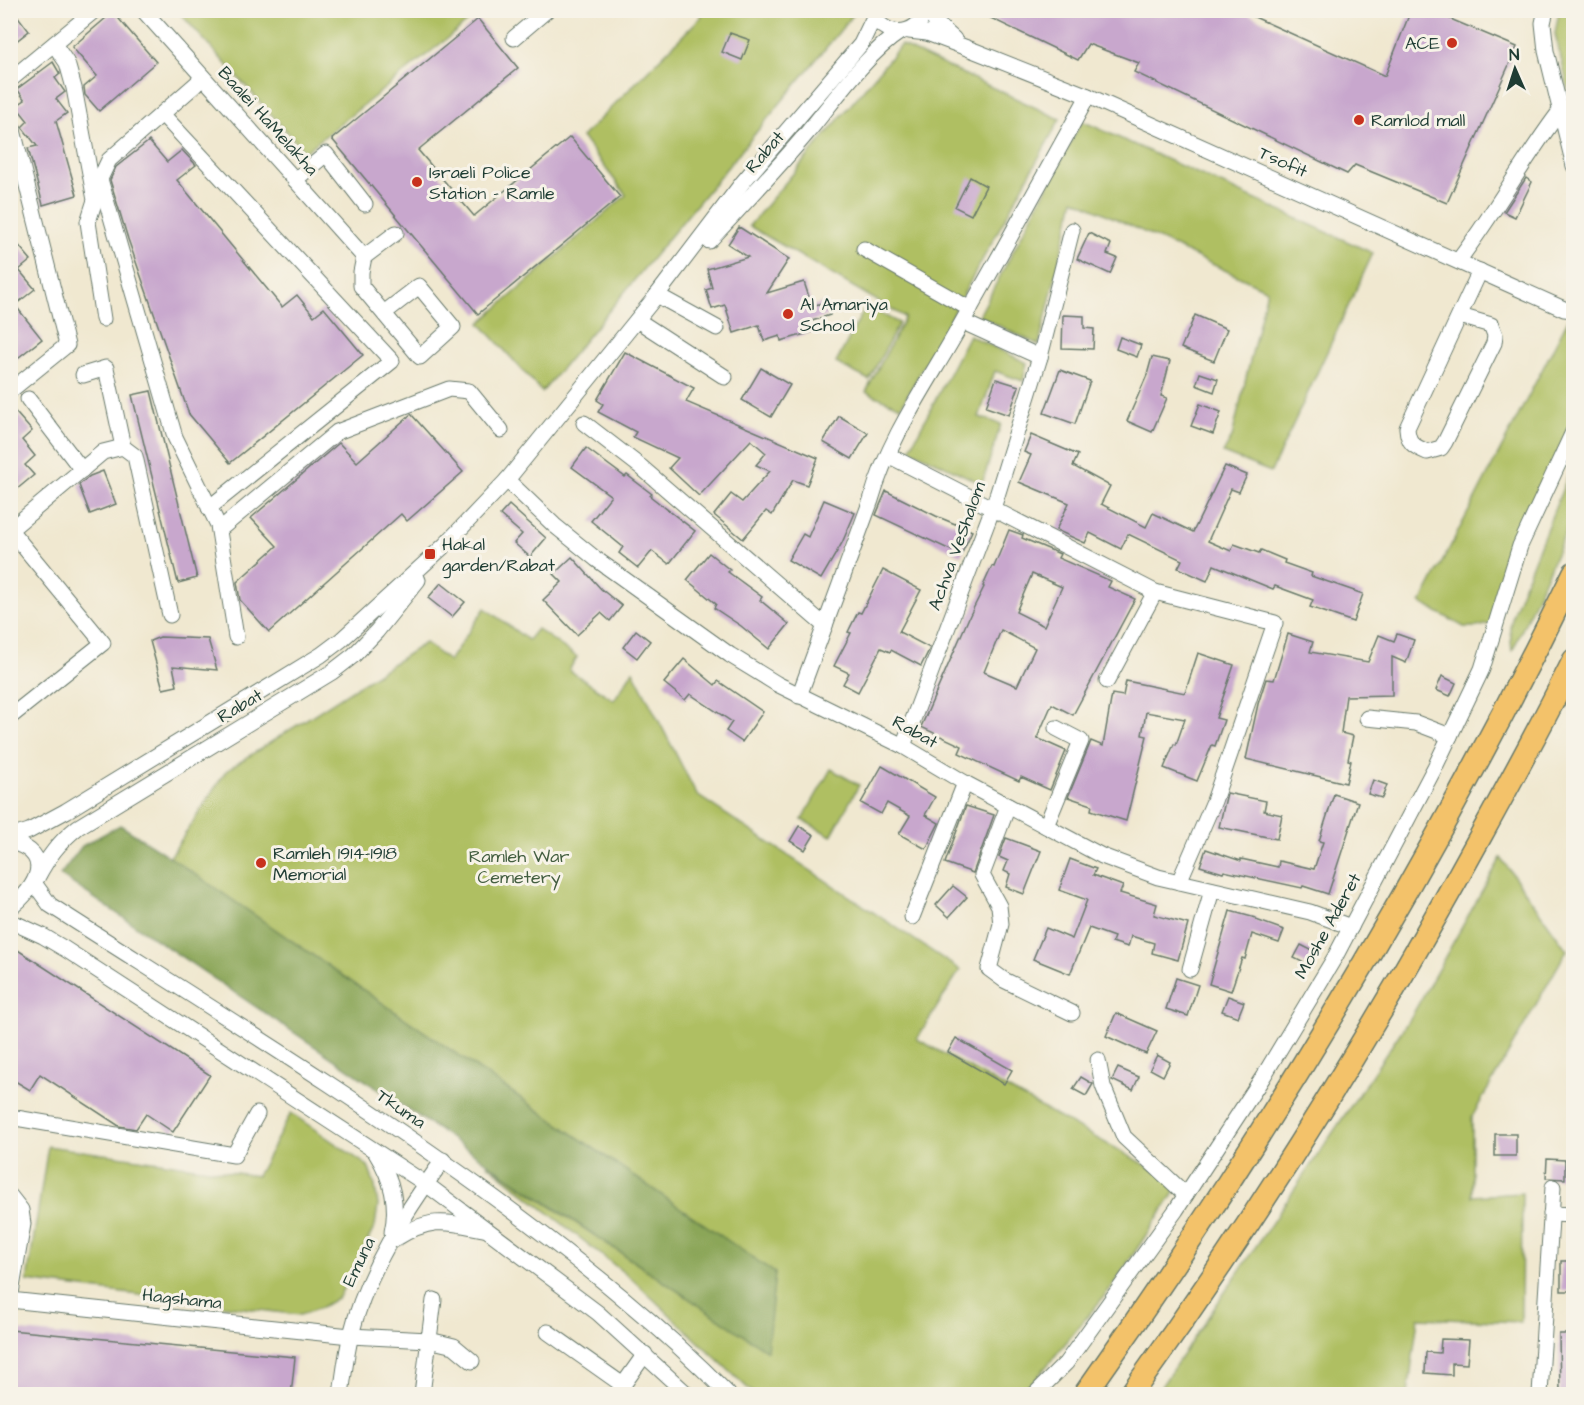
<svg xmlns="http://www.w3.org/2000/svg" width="1584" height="1405" font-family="'Architects Daughter',sans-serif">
<rect width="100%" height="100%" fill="#f7f3e8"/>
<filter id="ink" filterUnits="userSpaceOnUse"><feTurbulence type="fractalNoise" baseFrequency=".0167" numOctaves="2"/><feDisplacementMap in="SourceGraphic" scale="12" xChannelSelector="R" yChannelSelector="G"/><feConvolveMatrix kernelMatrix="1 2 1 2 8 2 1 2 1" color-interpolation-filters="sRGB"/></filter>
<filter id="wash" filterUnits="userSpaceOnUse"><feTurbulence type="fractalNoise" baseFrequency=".008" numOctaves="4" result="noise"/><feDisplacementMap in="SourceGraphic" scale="24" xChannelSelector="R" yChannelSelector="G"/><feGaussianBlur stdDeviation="1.35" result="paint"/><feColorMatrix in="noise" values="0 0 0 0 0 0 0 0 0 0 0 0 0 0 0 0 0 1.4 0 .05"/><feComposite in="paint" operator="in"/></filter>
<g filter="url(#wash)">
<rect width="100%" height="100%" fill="#f0e8d0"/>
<g fill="#afbf62" stroke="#677e4b" stroke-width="1.5">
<polygon points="460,10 469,21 305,152 178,11"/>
<polygon points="847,10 853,15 542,392 480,323 626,195 582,137 702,16 697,11"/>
<polygon points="1559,11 1573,11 1573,108 1555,34"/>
<polygon points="901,45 1060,119 901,407 866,392 905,317 749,226"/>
<polygon points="1082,121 1373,253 1271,472 1223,453 1232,437 1267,290 1074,199 1039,345 979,316"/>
<polygon points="866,306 899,323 869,380 836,363"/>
<polygon points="1570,316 1573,318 1573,417 1522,535 1494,623 1477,627 1464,627 1421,603"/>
<polygon points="969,335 1027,363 1023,381 995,371 979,417 1001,424 982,484 910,449"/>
<polygon points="1573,463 1573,516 1512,652 1510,628 1514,610"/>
<polygon points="485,608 528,640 537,629 577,657 569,670 614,700 633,671 697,795 960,970 917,1039 1180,1184 1111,1288 1036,1379 1015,1394 754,1394 633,1280 487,1164 766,1350 775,1273 170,857 226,771 425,643 449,661"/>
<polygon points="831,769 859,785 831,836 802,820"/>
<polygon points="1501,858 1567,950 1472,1117 1472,1196 1522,1193 1521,1322 1418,1318 1408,1394 1156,1394 1411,1017"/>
<polygon points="291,1113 368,1166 375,1186 378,1205 375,1226 339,1297 320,1308 300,1315 27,1281 48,1146 257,1176"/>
</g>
<polygon fill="#8ba658" stroke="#557246" stroke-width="1.5" points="120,825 170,857 775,1273 767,1351 60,875 82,846"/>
<g id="blocks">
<g fill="#c8a7cd" fill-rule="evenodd">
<polygon points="10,10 13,10 29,31 10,46"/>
<polygon points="974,10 1239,10 1385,76 1411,10 1429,10 1517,47 1447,203 1355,165 1347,174 1134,72 1139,63 1088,44 1078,60"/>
<polygon points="113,12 156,62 99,111 85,95 84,87 97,76 72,47"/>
<polygon points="478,19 518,68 418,150 474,216 570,137 620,197 478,314 332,139"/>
<polygon points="730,33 750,40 742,60 722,52"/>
<polygon points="53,62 60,74 55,78 65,92 56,99 67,113 56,121 77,195 43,205 28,148 37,146 22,127 28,121 16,106 25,100 17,89"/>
<polygon points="149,141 167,162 182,150 196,165 177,180 282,307 297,295 314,316 324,308 363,355 230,463 189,414 128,239 110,180 116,167"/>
<polygon points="970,177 986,186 971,215 955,207"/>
<polygon points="1526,178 1532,182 1515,217 1504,212"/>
<polygon points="739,227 789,259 767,293 804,282 812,306 826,302 830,315 809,322 812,332 781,341 780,336 764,341 759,325 734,333 725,305 712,309 706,290 712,288 707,269 748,257 728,244"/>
<polygon points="1089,233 1111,244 1107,254 1117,258 1110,274 1077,259"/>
<polygon points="10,235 31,260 19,270 35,289 15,305 42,339 10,364"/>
<polygon points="1063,315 1084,316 1084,328 1094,329 1093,349 1062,348"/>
<polygon points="1195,315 1227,329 1214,361 1181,348"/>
<polygon points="1120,337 1141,345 1137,357 1116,349"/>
<polygon points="625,352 694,388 686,402 818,458 807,485 793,480 772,515 766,511 743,539 714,515 731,494 742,502 770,471 756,465 766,453 751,440 699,496 669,468 678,458 633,437 636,432 598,412 603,404 597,400"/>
<polygon points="1152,357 1170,361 1161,396 1167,398 1152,432 1127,421 1147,375"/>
<polygon points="761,368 790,385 771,417 742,400"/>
<polygon points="1060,370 1090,381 1075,424 1044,413"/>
<polygon points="1200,373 1218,379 1214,392 1196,385"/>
<polygon points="996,379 1019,386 1009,415 986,407"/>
<polygon points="151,391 197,578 178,583 132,395"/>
<polygon points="1200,404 1221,412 1213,434 1191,426"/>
<polygon points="10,406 32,431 22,440 35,456 25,465 34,475 10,495"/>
<polygon points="411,414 463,472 407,521 401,514 269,632 240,600 237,582 277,546 251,518 339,443 357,462"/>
<polygon points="839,416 868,433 852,459 823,442"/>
<polygon points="1031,435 1078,455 1073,466 1110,486 1101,504 1146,527 1153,513 1193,532 1225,466 1247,475 1239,492 1231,489 1208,541 1231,551 1234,544 1259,553 1261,550 1285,560 1284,563 1312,573 1311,576 1363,594 1353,622 1310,607 1313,600 1275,586 1273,589 1214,565 1207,581 1178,568 1182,560 1128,534 1121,549 1090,533 1085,543 1056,530 1069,503 1019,482 1031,455 1024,452"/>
<polygon points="586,448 625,477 627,475 652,494 650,496 695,531 669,564 652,551 638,568 619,553 623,547 591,521 611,496 572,467"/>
<polygon points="103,471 116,504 90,514 79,485 90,476"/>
<polygon points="886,491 936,516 972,531 961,555 876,515"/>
<polygon points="824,500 855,513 842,543 821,579 788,560 803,534 808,537"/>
<polygon points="509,505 546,538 530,557 514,543 522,534 500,515"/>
<path d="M 1009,530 L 1023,535 L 1022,538 L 1060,554 L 1058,558 L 1111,581 L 1108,587 L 1135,599 L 1073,715 L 1052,704 L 1037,738 L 1066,751 L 1050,790 L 1021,777 L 1019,781 L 959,753 L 962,746 L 921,727 L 970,615 L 984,587 L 983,586 L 992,566 L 994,567 ZM 1032,574 L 1062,587 L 1044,626 L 1016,612 ZM 1001,630 L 1035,648 L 1017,686 L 984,672 Z"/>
<polygon points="709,553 730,570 728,572 762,597 760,600 789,624 769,649 741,626 714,608 716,604 687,580"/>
<polygon points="572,557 601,589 622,606 610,621 601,613 577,635 543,600 562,582 554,574"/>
<polygon points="883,570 921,590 899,632 930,648 921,666 891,650 890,652 881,648 858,692 843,684 849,673 834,666 851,633 848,632 858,612 861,613"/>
<polygon points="441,583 465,602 452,617 428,598"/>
<polygon points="636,630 650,641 637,658 623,647"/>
<polygon points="1288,634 1313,642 1310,652 1368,662 1379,635 1394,641 1397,634 1414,640 1406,663 1392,657 1392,695 1346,696 1341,733 1353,736 1348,760 1351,761 1346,783 1246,759 1258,704 1266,679 1274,680"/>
<polygon points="160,637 208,639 217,670 173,666 177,686 163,689 150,641"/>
<polygon points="1198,653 1234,665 1216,718 1224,720 1215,746 1212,745 1197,781 1164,768 1174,744 1176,745 1185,719 1146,712 1142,735 1147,736 1126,821 1091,810 1092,805 1068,797 1091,741 1103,746 1112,694 1123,696 1126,681 1185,693"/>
<polygon points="684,659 715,685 718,681 763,712 742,742 726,731 732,722 690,694 685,700 664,683"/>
<polygon points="1442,676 1456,683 1450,696 1436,690"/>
<polygon points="882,766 935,797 925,815 939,823 926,849 899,834 910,816 887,803 881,814 861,803"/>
<polygon points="1373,780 1387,785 1382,798 1368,794"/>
<polygon points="1227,793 1266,801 1264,811 1282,815 1277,839 1219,827"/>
<polygon points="1334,794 1358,802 1328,894 1303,886 1302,888 1224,871 1223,873 1200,866 1206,849 1241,861 1241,859 1278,867 1279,861 1314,869 1323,842 1319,841"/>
<polygon points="966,806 994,815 973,873 945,863"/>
<polygon points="799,826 814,835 805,850 790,841"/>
<polygon points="1006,838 1041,851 1024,894 1006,887 1010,874 1004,871 1008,861 999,857"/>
<polygon points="1070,859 1096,869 1093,875 1123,886 1120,893 1157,904 1154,915 1188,924 1178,960 1152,953 1154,943 1131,936 1128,947 1112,942 1114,937 1089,928 1070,974 1033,959 1046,928 1072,939 1087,900 1059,890"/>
<polygon points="953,886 967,897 949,917 936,905"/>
<polygon points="1230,911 1256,918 1256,920 1284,930 1279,943 1252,934 1245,959 1242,958 1231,991 1209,984"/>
<polygon points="10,945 210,1075 173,1132 146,1114 136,1129 119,1126 40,1074 30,1090 10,1078"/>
<polygon points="1301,945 1315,952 1308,965 1294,958"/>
<polygon points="1176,978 1198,985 1188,1016 1166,1009"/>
<polygon points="1228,996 1244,1002 1238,1017 1222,1011"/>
<polygon points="1116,1013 1157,1031 1146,1054 1106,1036"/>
<polygon points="956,1038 1012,1070 1004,1084 948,1052"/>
<polygon points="1157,1055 1170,1062 1163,1076 1150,1069"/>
<polygon points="1118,1068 1139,1077 1133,1090 1112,1080"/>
<polygon points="1081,1077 1093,1084 1086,1096 1073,1089"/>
<rect x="1495" y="1134" width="21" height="22"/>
<polygon points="1547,1159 1565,1160 1565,1179 1546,1178"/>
<rect x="1561" y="1261" width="13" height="30"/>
<polygon points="10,1330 295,1357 291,1395 10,1395"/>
<polygon points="1559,1334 1574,1334 1574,1395 1560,1395"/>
<polygon points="1441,1339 1469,1340 1467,1364 1452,1363 1452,1375 1425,1373 1426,1352 1440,1353"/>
</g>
</g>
</g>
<g filter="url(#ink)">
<use href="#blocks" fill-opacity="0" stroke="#68796b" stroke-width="1.5"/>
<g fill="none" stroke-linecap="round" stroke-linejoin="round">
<defs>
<g id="minor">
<polyline points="143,10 364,257"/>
<polyline points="928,10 936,23 954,39"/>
<polyline points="1546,10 1543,23 1546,51 1574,166"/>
<path d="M 872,11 C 881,38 917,39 926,10"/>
<polyline points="909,31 927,33 975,51 1088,96 1564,309 1574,310"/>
<polyline points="514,38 547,10"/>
<polyline points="54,44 67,63 74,88 95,200 88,222 103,319"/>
<polyline points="203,78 109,160 100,179 175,437 218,525 236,637"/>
<polyline points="10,80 95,10"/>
<polyline points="162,114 392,361 209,508"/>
<polyline points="10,118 67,345 10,391"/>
<polyline points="295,180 326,154 365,204"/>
<path d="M 709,241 C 742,206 776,170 807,133 C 833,102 867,53 900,32"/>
<polyline points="864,249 970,309"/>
<path d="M 1458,261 C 1495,213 1524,158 1561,110"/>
<polyline points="657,295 717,328"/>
<polyline points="384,313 419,286 453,327 420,357 361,286 361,272 364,257 396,233"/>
<path d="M 1460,316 L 1491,325 L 1495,335 L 1494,343 L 1445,442 L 1441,448 L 1427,452 C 1413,446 1408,443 1407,428 L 1480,271"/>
<polyline points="637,320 725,377"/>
<polyline points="963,322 1040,357"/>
<polyline points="83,375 106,368 123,447"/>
<polyline points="28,399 82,470"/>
<polyline points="584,423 641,467 825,626"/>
<polyline points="888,455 1155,592 1275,623 1214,801 1179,882"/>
<polyline points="507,480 554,525 596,559 730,655 777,684 903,746 965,783 1102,856 1158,877 1310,912 1351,927"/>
<polyline points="11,529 103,452 123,447 135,456 170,615"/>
<polyline points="10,530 103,643 10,717"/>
<polyline points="219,530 337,432 449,389 469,391 501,430"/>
<polyline points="1107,681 1155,592"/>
<path d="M 799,696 L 871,500 C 888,440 924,389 955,335 C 1000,256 1044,176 1088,96"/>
<polyline points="1367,718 1416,723 1450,736"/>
<polyline points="903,746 995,502 1040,357 1072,230"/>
<polyline points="1008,806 982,875 999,906 1001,924 989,969 1004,980 1072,1013"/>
<polyline points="1046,826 1081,741 1056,728"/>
<polyline points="10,837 29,831 66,811 321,655 341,640 445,545 507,480 657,295 743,182 861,44 874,17"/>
<path d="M 10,842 C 56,853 37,888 10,908"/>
<path d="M 37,878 C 48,857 59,842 78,827 L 332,672 L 354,655 L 377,631 L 418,580"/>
<path d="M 34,883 L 50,905 C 203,1003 360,1099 507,1207 C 585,1265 660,1325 728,1394"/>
<polyline points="912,917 965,783"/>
<polyline points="10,921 43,936 65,949 426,1184 598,1313 687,1394"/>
<polyline points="1190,969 1212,890"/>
<polyline points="1098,1060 1103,1086 1124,1137 1186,1195"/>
<polyline points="10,1117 234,1155 257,1114"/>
<path d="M 376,1153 C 391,1177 399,1203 392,1232"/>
<polyline points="10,1196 21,1210 23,1224 10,1299"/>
<polyline points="1551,1214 1574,1215"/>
<path d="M 395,1239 C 430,1217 444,1221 483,1229"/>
<polyline points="10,1300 350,1336 429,1340 454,1346 472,1361"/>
<polyline points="548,1332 623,1385"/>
<path d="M 341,1394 C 344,1375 346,1354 351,1335 C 367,1270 405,1213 443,1160"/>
<polyline points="422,1394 434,1300"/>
<polyline points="618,1394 623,1385 645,1354"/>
<polyline points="1035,1394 1066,1363 1176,1210 1263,1077 1335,957 1435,767 1482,669 1520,546 1574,430"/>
<polyline points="1540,1394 1553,1187"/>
</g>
<g id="highway">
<path d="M 1085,1394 C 1270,1133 1433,861 1574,573"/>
<path d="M 1131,1394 C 1259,1216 1375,1029 1480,837 C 1512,779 1544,720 1574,660"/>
</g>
</defs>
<use href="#minor" stroke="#68796b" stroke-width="17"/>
<use href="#highway" stroke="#68796b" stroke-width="25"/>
<use href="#minor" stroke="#fff" stroke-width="15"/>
<use href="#highway" stroke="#f3c26a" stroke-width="22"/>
</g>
</g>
<g fill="#c8321e" stroke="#f7f3e8" stroke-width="2">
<circle cx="1452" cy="43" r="6"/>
<circle cx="1359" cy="120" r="6"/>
<circle cx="417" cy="182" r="6"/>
<circle cx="788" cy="314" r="6"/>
<rect x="424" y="548" width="12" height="12" rx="3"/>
<circle cx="261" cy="863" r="6"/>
</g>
<g text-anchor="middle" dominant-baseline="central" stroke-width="6" stroke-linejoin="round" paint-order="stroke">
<g font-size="18" fill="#1f3d34" stroke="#f7f3e8" text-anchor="start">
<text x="1440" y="43" text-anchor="end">ACE</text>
<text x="1371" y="120">Ramlod mall</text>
<text x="429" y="172">Israeli Police<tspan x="429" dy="21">Station - Ramle</tspan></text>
<text x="800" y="304">Al Amariya<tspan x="800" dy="21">School</tspan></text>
<text x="442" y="544">Hakal<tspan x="442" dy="21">garden/Rabat</tspan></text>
<text x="273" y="853">Ramleh 1914-1918<tspan x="273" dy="21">Memorial</tspan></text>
</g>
<g font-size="18" fill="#1f3d34" stroke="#f7f3e8">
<text transform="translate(268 121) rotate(48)">Baalei HaMelakha</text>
<text transform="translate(765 152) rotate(-49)">Rabat</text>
<text transform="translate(1283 162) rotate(24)">Tsofit</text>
<text transform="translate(957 546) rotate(-70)">Achva VeShalom</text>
<text transform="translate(240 706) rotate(-31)">Rabat</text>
<text transform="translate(915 732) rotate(29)">Rabat</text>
<text transform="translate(1328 926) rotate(-61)">Moshe Aderet</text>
<text transform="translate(401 1109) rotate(34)">Tkuma</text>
<text transform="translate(359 1262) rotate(-64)">Emuna</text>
<text transform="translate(182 1299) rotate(6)">Hagshama</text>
</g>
<g font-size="18" fill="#435e40" stroke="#f7f3e8">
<text x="519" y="856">Ramleh War<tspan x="519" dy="21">Cemetery</tspan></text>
</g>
</g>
<rect width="1584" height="1405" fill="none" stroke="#f7f3e8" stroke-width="36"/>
<g transform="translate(1515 69) rotate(357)" stroke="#f7f3e8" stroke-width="4.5" paint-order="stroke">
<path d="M0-4.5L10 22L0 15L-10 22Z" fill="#1f3d34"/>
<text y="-9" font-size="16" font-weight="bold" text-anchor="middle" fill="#1f3d34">N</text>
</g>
</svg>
